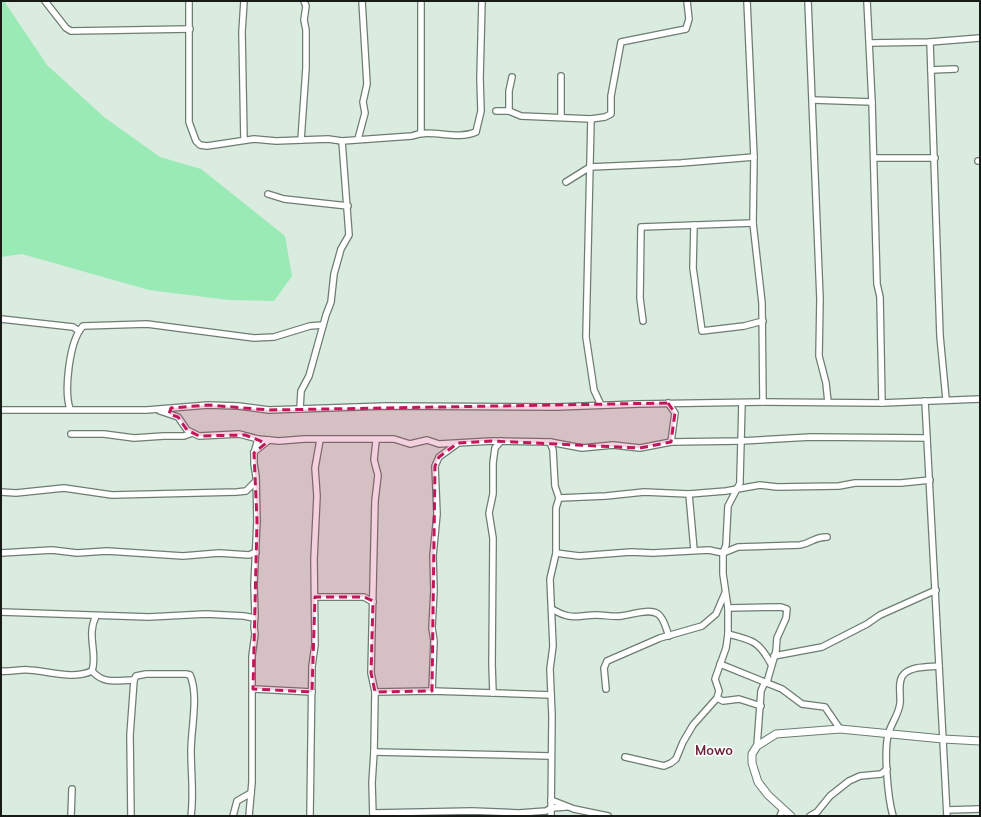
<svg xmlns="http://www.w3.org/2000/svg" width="981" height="817" font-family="Mulish,sans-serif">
<rect width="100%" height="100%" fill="#daebdf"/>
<polygon fill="#99eab5" points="1,1 4,1 47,65 104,117 160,157 201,169 285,236 292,276 274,301 229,300 149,290 22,254 1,257"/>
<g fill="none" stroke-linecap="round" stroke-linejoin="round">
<defs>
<g id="minor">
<polyline points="45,1 66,28 71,31 190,29"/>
<path d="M 189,1 L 189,122 L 196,141 L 200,145 L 207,146 L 254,139 L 276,141 L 328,139 L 342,141 L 412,136 C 432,128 455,141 476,132 L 481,111 L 480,78 L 482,1"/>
<polyline points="421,1 421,133"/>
<polyline points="747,1 754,157 753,223 762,303 763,402"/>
<polyline points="808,1 820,299 819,356 826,383 828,402"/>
<polyline points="867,1 872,102"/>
<polyline points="930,42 940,336 946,399"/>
<polyline points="870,43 930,42 980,38"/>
<polyline points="931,70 955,69"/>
<polyline points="813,100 872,102 877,284 880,297 882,403"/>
<polyline points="496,111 509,111 521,116 591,119 605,117 611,114 611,96 621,42 686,29 689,19 687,1"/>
<polyline points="509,111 509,91 512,77"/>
<polyline points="561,117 561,76"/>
<polyline points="591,119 586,337 594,390 601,405"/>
<polyline points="358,139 365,113 363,102 367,84 362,1"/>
<polyline points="244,140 242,32 244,1"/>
<polyline points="301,140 306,68 306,30 304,20 306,6 304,1"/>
<polyline points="874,158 935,158"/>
<polyline points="978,161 980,161"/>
<polyline points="566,182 590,167 681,163 754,157"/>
<polyline points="268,194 284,199 348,206"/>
<polyline points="694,225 693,268 702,331 744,326 763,321"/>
<polyline points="1,319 73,327 79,331"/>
<polyline points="643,321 640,298 641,227 753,223"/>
<polyline points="925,401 947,816"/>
<polyline points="668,403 675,413 671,442"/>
<path d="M 70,409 C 64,391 69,341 83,326 L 147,324 L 254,338 L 274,337 L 310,326 L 323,325"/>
<polyline points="300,409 301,391 309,376 326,315 331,302 334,274 341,249 349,235 342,141"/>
<polyline points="1,410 147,410 208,405 238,406 269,410 386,406 556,407 638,404 763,402 882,403 980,399"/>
<polyline points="160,411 178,417 187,430 199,436 239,434 258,439 279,441 304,439 394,439 410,444 427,440 439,444 492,441 550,442 582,448 613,445 640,448 671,442 741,441 811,437 927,438"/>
<polyline points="71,434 104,434 134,438 164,436 184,436 192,433"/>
<polyline points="550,442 553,450 555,486 559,498 556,508 556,553 550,579 553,646 550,669 552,716 551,816"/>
<polyline points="254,452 269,440"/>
<polyline points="1,492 16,493 64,488 112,495 237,492 246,491 256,481"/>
<polyline points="689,494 694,550"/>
<polyline points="559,498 606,496 644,492 689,494 726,491 760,485 777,487 839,486 855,483 901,483 930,480"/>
<polyline points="1,553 52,550 77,553 107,551 183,556 219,553 249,555 256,552"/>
<path d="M 556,553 L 579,556 L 631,552 L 653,553 L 709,550 L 723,553 L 738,547 L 800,545 C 812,543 813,537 827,537"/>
<polyline points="315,597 364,597 373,602"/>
<polyline points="728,608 781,607 787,609 786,618 777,638 776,651 767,682 764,684 761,691 757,746"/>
<path d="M 552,609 C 572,621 576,615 597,615 C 605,615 613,617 621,616 C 631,615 649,608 658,614 C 664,618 666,629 669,636"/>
<polyline points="1,612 149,617 206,614 244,616 254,618"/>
<path d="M 728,634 C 752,640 759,641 771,664"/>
<polyline points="774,656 822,647 867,624 880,615 936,590"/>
<polyline points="720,664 782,689 802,704 825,707 840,729"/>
<path d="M 1,671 C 11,672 20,669 29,670 C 50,671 72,680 92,671"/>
<path d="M 92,671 C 98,653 86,636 96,616"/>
<path d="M 92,671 C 104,685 117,680 134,680"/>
<polyline points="253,689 312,692"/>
<polyline points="606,689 604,668 607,661 660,638 702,626 716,614 725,593"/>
<polyline points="432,691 434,641 432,628 434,590 433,556 437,514 435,466 439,457 457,444"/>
<polyline points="375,692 432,691 551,695"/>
<polyline points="493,693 492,664 493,538 489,513 493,494 493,463 495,448 501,441"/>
<polyline points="717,698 723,701 739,699 761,706"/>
<polyline points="374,752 550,756"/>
<polyline points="625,757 664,766 671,763 676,759 683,742 693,725 717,698 719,691 715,679 726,648 728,634 728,608 723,574 723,553 726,545 728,506 740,483 740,478 742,403"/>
<polyline points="551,800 574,809 608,816"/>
<polyline points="947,810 980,809"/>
<polyline points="373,813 472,811 519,813 546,811 551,808 566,807"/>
<polyline points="71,816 72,789"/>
<path d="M 131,816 L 130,735 L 134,680 L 136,676 L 146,674 L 186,674 L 190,675 C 199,695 191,729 191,751 C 191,773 194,794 191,816"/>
<polyline points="233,816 237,801 251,793"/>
<polyline points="249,816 252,782 252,656 255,634 254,627 255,615 254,585 257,521 256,476 254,464 254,453 258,439"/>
<polyline points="310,816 312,666 315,645 314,559 317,496 315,468 320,440"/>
<polyline points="373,816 372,783 374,752 375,692 371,673 375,501 378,475 374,460 376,441"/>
<polyline points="780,816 783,809"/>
<polyline points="810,816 817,812 830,796 849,781 860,776 881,774 887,769"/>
<path d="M 893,816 C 888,799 883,748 889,732 C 892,722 899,714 900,703 C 901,696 897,680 904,674 C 912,666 928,667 939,666"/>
</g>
<polyline id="tertiary" points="791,816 768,795 758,782 752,763 752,754 757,746 776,734 840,729 943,739 980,741"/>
</defs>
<use href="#minor" stroke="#6e7c72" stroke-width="8"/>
<use href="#tertiary" stroke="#6e7c72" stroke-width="9"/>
<use href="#minor" stroke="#fff" stroke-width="5.5"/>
<use href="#tertiary" stroke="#fff" stroke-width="7"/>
</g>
<path fill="#c2185b" fill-opacity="0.2" stroke="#c2185b" stroke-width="3" stroke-dasharray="8 5" stroke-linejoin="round" d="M 668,403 L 675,413 L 671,442 L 640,448 L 492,441 L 458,443 L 439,457 L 435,466 L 432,691 L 375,692 L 371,673 L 373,601 L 364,597 L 315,597 L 312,692 L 253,689 L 257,521 L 254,453 L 266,443 L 245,435 L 199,436 L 187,430 L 178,417 L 169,414 L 171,408 L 208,405 L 269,410 Z"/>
<g text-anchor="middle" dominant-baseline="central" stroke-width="3" stroke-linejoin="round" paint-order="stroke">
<g font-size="13" font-weight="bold" fill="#692438" stroke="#fff">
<text x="714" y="750">Mowo</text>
</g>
</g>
<rect width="981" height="817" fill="none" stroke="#171c18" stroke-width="4"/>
</svg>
